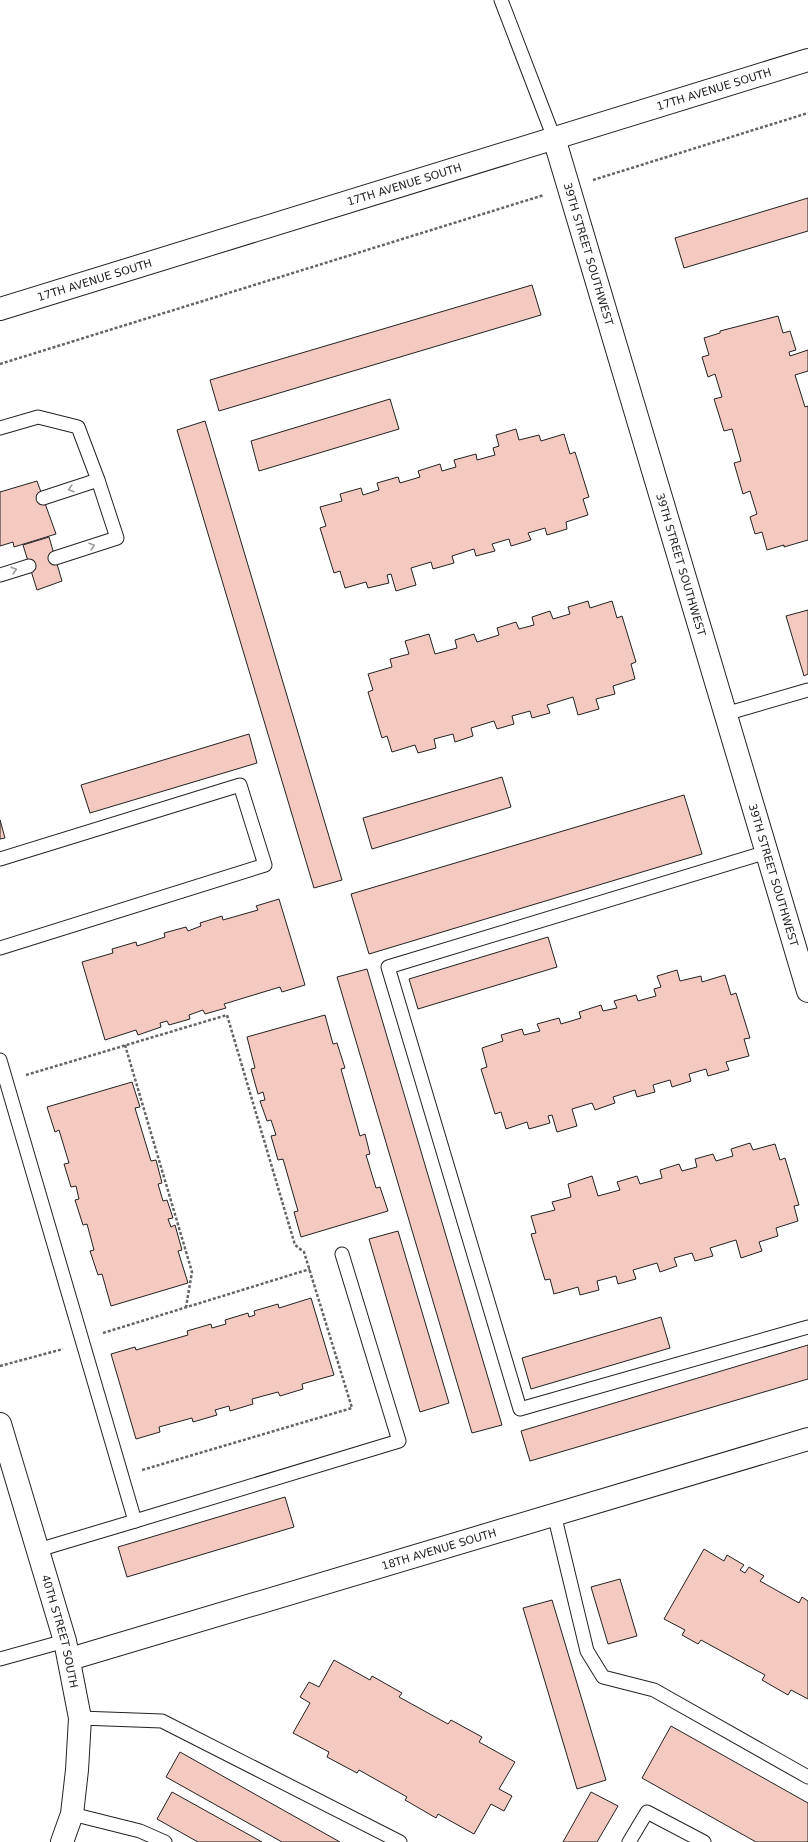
<svg xmlns="http://www.w3.org/2000/svg" width="808" height="1842" font-family="'DejaVu Sans',sans-serif">
<rect width="100%" height="100%" fill="#fff"/>
<g fill="#f3c9c0" stroke="#222">
<polygon points="808,198 808,231 684,268 675,238"/>
<polygon points="532,285 541,315 219,411 210,380"/>
<polygon points="778,316 783,333 790,331 796,350 789,352 790,356 808,350 808,371 795,375 805,407 808,406 808,540 784,547 784,545 767,550 762,532 755,534 750,517 757,514 750,491 743,494 734,463 741,461 732,429 724,431 714,399 722,397 715,374 708,377 702,357 709,355 704,338 720,333 720,331"/>
<polygon points="390,399 399,429 259,471 251,441"/>
<polygon points="205,421 342,880 314,888 177,430"/>
<polygon points="516,429 519,440 539,435 541,441 564,434 570,454 575,452 589,497 583,499 588,515 566,522 567,529 547,535 545,528 528,533 531,540 511,546 509,539 492,544 495,551 476,556 474,549 452,556 454,563 433,569 431,562 411,568 416,585 396,591 391,574 387,575 389,583 368,588 366,582 345,588 340,571 334,573 320,528 326,526 320,507 342,501 340,494 361,488 363,495 379,490 377,483 398,477 400,483 420,477 418,471 440,464 442,471 456,467 454,460 476,454 477,460 495,455 493,448 499,446 496,435"/>
<polygon points="37,481 56,534 14,547 13,542 0,546 0,492"/>
<polygon points="49,537 62,581 37,590 23,545"/>
<polygon points="588,601 590,608 612,601 617,618 622,616 636,662 631,664 635,679 613,686 615,694 596,699 599,709 578,715 573,697 547,705 550,713 532,718 530,711 512,716 514,724 497,729 494,721 471,728 473,736 455,742 453,734 434,739 436,748 418,753 415,745 392,752 387,736 382,738 368,692 373,690 368,674 392,667 390,659 409,654 405,641 429,634 435,654 457,648 455,640 474,634 477,642 499,635 497,628 516,622 519,629 534,625 532,617 550,611 553,619 570,614 568,607"/>
<polygon points="808,610 808,674 804,676 786,616"/>
<polygon points="249,734 257,763 90,813 81,785"/>
<polygon points="502,777 511,807 372,849 363,818"/>
<polygon points="684,795 702,854 369,954 351,894"/>
<polygon points="0,820 5,838 0,839"/>
<polygon points="279,899 305,985 282,992 280,987 224,1004 226,1008 205,1014 203,1010 189,1015 190,1019 169,1025 167,1021 160,1023 161,1027 138,1035 136,1030 105,1040 82,962 113,953 112,949 136,942 137,946 165,937 164,933 186,927 188,931 201,926 200,923 222,916 223,920 258,910 256,906"/>
<polygon points="548,937 557,967 418,1009 409,979"/>
<polygon points="367,969 502,1425 472,1433 337,977"/>
<polygon points="677,970 680,981 701,976 702,982 725,975 731,995 736,993 750,1038 744,1039 749,1056 726,1062 729,1070 708,1076 706,1069 689,1074 691,1081 672,1087 670,1080 653,1085 655,1092 637,1097 635,1090 613,1097 615,1103 595,1110 592,1103 572,1109 577,1126 557,1132 552,1115 548,1116 550,1123 529,1129 527,1122 506,1129 501,1112 495,1114 481,1069 487,1067 482,1048 503,1041 501,1035 522,1029 524,1035 540,1031 537,1024 559,1018 561,1024 581,1018 579,1012 601,1005 603,1011 617,1008 614,1001 636,995 638,1001 656,996 654,989 661,987 657,976"/>
<polygon points="325,1015 333,1044 337,1043 345,1068 341,1069 360,1136 365,1134 370,1154 366,1155 376,1188 380,1187 388,1211 301,1237 294,1212 298,1211 283,1159 278,1160 271,1136 276,1135 271,1120 267,1121 260,1101 265,1100 263,1092 258,1094 251,1069 255,1068 247,1037"/>
<polygon points="132,1082 140,1107 135,1108 151,1161 156,1160 162,1183 158,1184 163,1201 167,1200 173,1218 168,1219 171,1227 175,1225 182,1250 178,1251 188,1283 111,1306 102,1274 98,1275 90,1251 94,1250 87,1224 83,1225 75,1200 79,1199 76,1186 71,1187 64,1164 69,1163 59,1130 55,1132 47,1107"/>
<polygon points="750,1143 753,1150 775,1144 780,1160 785,1158 799,1205 794,1206 798,1221 776,1228 778,1236 759,1242 762,1251 741,1258 736,1240 710,1248 713,1256 695,1261 692,1253 674,1258 677,1266 660,1272 657,1263 633,1270 636,1279 618,1284 616,1276 597,1281 599,1290 580,1295 578,1287 554,1294 550,1279 545,1280 531,1234 536,1233 531,1216 555,1210 552,1202 571,1197 568,1184 592,1176 598,1196 620,1190 617,1182 637,1176 640,1184 662,1178 660,1170 679,1164 682,1171 697,1167 695,1159 713,1154 716,1161 733,1156 731,1149"/>
<polygon points="398,1231 449,1403 420,1412 369,1239"/>
<polygon points="311,1298 334,1375 302,1384 303,1389 280,1396 278,1392 252,1399 253,1404 230,1411 229,1406 215,1410 217,1415 193,1422 192,1418 159,1427 160,1432 136,1439 111,1354 135,1347 136,1350 188,1335 187,1331 211,1324 212,1328 226,1324 225,1320 248,1313 249,1317 255,1315 254,1311 278,1304 279,1308"/>
<polygon points="661,1317 670,1348 531,1389 522,1358"/>
<polygon points="808,1345 808,1379 530,1461 521,1431"/>
<polygon points="285,1497 294,1527 127,1577 118,1547"/>
<polygon points="704,1549 724,1561 727,1555 744,1565 740,1570 745,1573 749,1567 764,1576 760,1581 799,1603 802,1597 808,1601 808,1699 791,1690 788,1695 762,1680 765,1675 701,1640 698,1644 682,1635 685,1630 664,1619"/>
<polygon points="620,1579 637,1636 608,1644 591,1587"/>
<polygon points="552,1600 606,1780 577,1789 523,1608"/>
<polygon points="334,1660 370,1680 372,1676 402,1693 399,1697 448,1724 451,1720 482,1737 479,1742 515,1762 499,1789 512,1796 504,1811 491,1804 474,1834 438,1814 436,1818 405,1800 407,1797 359,1770 357,1773 327,1757 329,1752 293,1733 310,1703 300,1697 309,1682 319,1687"/>
<polygon points="671,1726 808,1803 808,1842 756,1842 642,1778"/>
<polygon points="180,1752 340,1842 282,1842 166,1777"/>
<polygon points="172,1792 262,1842 198,1842 157,1819"/>
<polygon points="591,1792 618,1806 597,1842 563,1842"/>
</g>
<g fill="none" stroke-linecap="round" stroke-linejoin="round">
<defs>
<g id="lane">
<polyline points="501,0 554,138"/>
<polyline points="0,428 38,417 78,427 98,480 117,538 55,558"/>
<polyline points="43,498 98,480"/>
<polyline points="0,575 29,566"/>
<polyline points="725,714 808,690"/>
<polyline points="767,852 388,967 520,1409 808,1327"/>
<polyline points="0,859 240,785 265,865 0,948"/>
<polyline points="0,1060 135,1521 38,1550"/>
<polyline points="554,1514 587,1651 603,1677 654,1690 808,1777"/>
<polyline points="135,1521 399,1441 342,1254"/>
<polyline points="0,1659 65,1641"/>
<polyline points="80,1718 162,1721 400,1842"/>
<polyline points="72,1814 140,1831 165,1842"/>
<polyline points="629,1842 647,1812 704,1842"/>
</g>
<g id="street">
<path id="s1" d="M 554,138 L 808,991"/>
<path id="s2" d="M 0,1424 L 65,1641 L 80,1718 L 77,1770 L 72,1814 L 62,1842"/>
<path id="s3" d="M 70,1659 L 808,1439"/>
</g>
<g id="secondary">
<path id="s4" d="M 0,309 L 808,60"/>
</g>
</defs>
<use href="#lane" stroke="#222" stroke-width="15"/>
<use href="#street" stroke="#222" stroke-width="24"/>
<use href="#secondary" stroke="#222" stroke-width="24"/>
<g stroke="#646464" stroke-width="2.5" stroke-dasharray="3 2" stroke-linecap="butt">
<polyline points="593,180 808,113"/>
<polyline points="0,364 544,195"/>
<polyline points="125,1045 192,1272 186,1307"/>
<polyline points="26,1075 227,1015 295,1245 304,1252 352,1408 142,1470"/>
<polyline points="103,1333 310,1269"/>
<polyline points="0,1366 63,1349"/>
</g>
<use href="#lane" stroke="#fff" stroke-width="13"/>
<use href="#street" stroke="#fff" stroke-width="22"/>
<use href="#secondary" stroke="#fff" stroke-width="22"/>
</g>
<defs><path id="oneway-chevron" d="M-2-3.5L2.5 0L-2 3.5" fill="none" stroke-width="1.6" stroke-linecap="round" stroke-linejoin="round"/></defs>
<g stroke="#9c9c9c">
<use href="#oneway-chevron" transform="translate(71 489) rotate(163)"/>
<use href="#oneway-chevron" transform="translate(92 546) rotate(-17)"/>
<use href="#oneway-chevron" transform="translate(14 570) rotate(-16)"/>
</g>
<g text-anchor="middle" dominant-baseline="central" stroke-width="3" stroke-linejoin="round" paint-order="stroke">
<g font-size="11" fill="#222" stroke="#fff">
<text stroke="none"><textPath href="#s4" startOffset="747">17TH AVENUE SOUTH</textPath></text>
<text stroke="none"><textPath href="#s4" startOffset="423">17TH AVENUE SOUTH</textPath></text>
<text stroke="none"><textPath href="#s1" startOffset="121">39TH STREET SOUTHWEST</textPath></text>
<text stroke="none"><textPath href="#s4" startOffset="99">17TH AVENUE SOUTH</textPath></text>
<text stroke="none"><textPath href="#s1" startOffset="445">39TH STREET SOUTHWEST</textPath></text>
<text stroke="none"><textPath href="#s1" startOffset="769">39TH STREET SOUTHWEST</textPath></text>
<text stroke="none"><textPath href="#s3" startOffset="385">18TH AVENUE SOUTH</textPath></text>
<text stroke="none"><textPath href="#s2" startOffset="216">40TH STREET SOUTH</textPath></text>
</g>
</g>
</svg>
